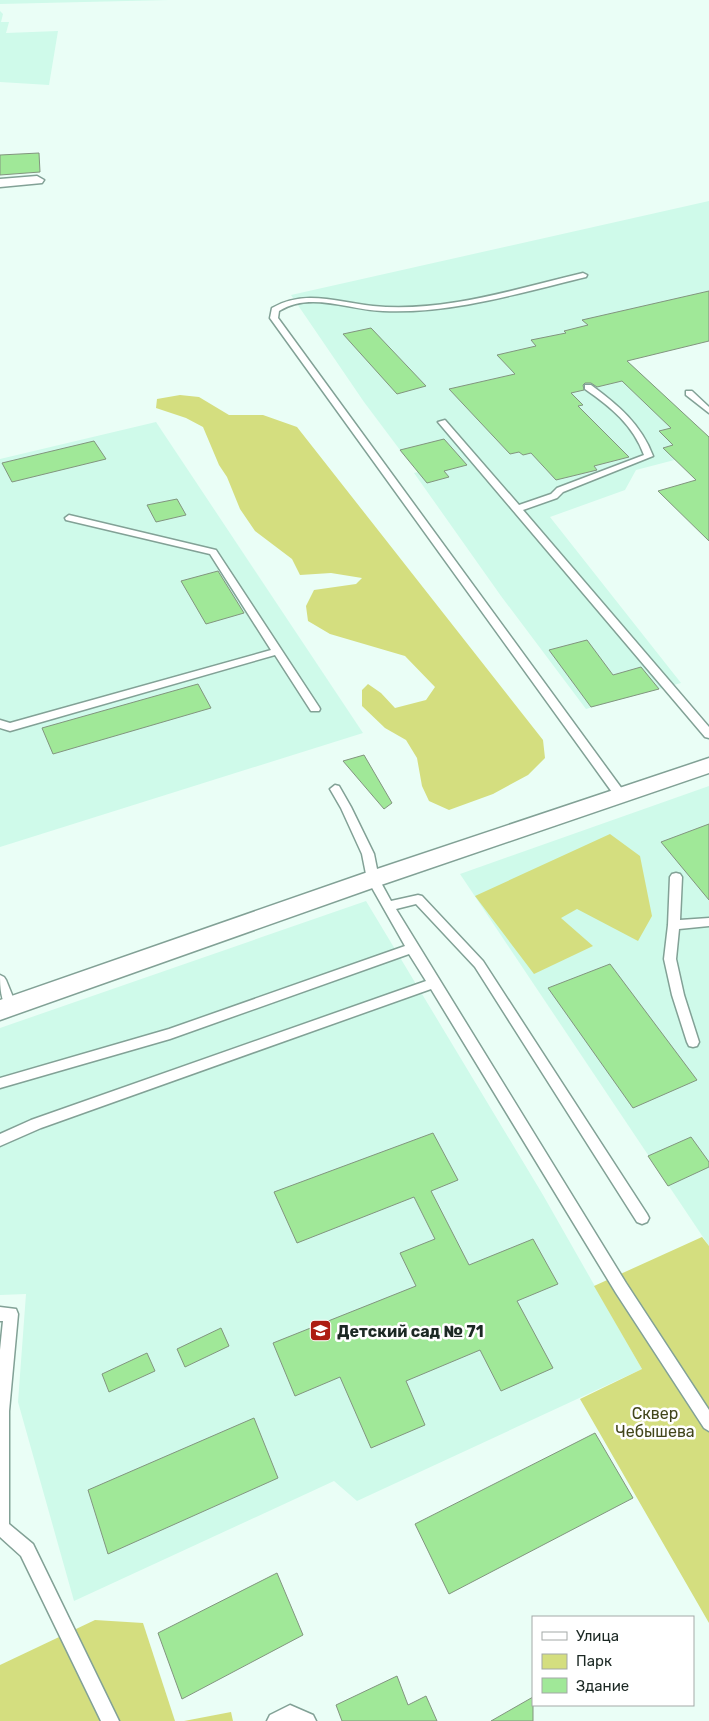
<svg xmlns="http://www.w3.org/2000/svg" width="709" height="1721" font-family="Rubik,sans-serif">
<rect width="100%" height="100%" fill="#eafef6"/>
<g fill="#cffaea">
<polygon points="0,0 169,0 0,4"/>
<polygon points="0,11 3,14 1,22 9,22 6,33 58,31 49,85 0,82"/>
<polygon points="709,201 709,328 616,350 693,422 691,422 709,451 636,470 625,490 550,517 681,683 586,709 501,596 414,473 418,472 400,450 364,402 291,295"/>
<polygon points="156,422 363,733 0,847 0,459"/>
<polygon points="709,786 709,1246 460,874"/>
<polygon points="366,901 543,1195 642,1369 357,1501 334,1481 74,1601 18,1402 26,1294 0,1295 0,1028"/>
</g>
<g fill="#d4de7f">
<polygon points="180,395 199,397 229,415 263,415 297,427 543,740 545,758 528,775 493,794 449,810 429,801 422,786 417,758 406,740 385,728 362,706 362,690 368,684 381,693 395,708 426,700 435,687 405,656 330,634 308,621 306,606 314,590 356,584 362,578 331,573 300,575 292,559 255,531 240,509 227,477 219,465 203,427 186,418 156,408 157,399"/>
<polygon points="610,834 640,856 652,916 638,941 577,909 561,918 593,946 534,974 475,896"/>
<polygon points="702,1237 709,1246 709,1623 580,1399 642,1369 594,1286"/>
<polygon points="95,1620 143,1623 175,1721 0,1721 0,1665"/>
<polygon points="231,1712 233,1721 184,1721"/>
</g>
<g fill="#a0e898" stroke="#82957f">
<polygon points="39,153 40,172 0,175 0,155"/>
<polygon points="709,291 709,341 627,361 709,437 709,541 658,491 696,480 663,448 673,445 659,431 671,428 622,381 597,387 591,383 585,383 583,385 584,390 571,393 583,405 578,406 629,457 594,466 597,470 556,480 531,453 523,455 519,452 510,454 449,389 515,374 497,355 536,346 531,340 566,333 564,331 588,325 582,320"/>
<polygon points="371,328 426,386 397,394 343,334"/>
<polygon points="444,439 467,465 444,471 449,477 427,483 400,450"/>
<polygon points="94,441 106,459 12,482 2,463"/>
<polygon points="177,499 186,515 156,522 147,505"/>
<polygon points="218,571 244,613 206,624 181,581"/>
<polygon points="587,640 613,675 641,667 659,689 591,707 549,650"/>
<polygon points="198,684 211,708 53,754 42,728"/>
<polygon points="364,755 392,803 384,809 343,761"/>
<polygon points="709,824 709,900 661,842"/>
<polygon points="610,964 697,1080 633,1108 548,988"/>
<polygon points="433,1133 458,1180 431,1191 469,1265 533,1239 558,1284 517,1301 553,1368 501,1391 480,1350 406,1381 425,1425 371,1448 340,1377 295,1396 273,1343 416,1286 400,1253 435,1239 414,1197 297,1243 274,1192"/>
<polygon points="691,1137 709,1162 709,1167 668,1186 648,1156"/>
<polygon points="221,1328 229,1346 185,1367 177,1349"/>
<polygon points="147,1353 155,1371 109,1392 102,1374"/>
<polygon points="254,1418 278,1478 108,1554 88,1490"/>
<polygon points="595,1433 633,1498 449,1594 415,1524"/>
<polygon points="277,1573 303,1635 182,1699 158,1633"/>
<polygon points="397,1676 408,1705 426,1696 437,1721 342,1721 336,1705"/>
<polygon points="533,1697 533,1721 491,1721"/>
</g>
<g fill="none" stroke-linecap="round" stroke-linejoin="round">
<defs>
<g id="service">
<path d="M 583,273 L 587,275 L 586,277 C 519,293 452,314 383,311 C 349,310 310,291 279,311 L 278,318 L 625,793 L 626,796 L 625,799 L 617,799 L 270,318 L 272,308 C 304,289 338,302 373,306 C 443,313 515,289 583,273 Z"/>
<path d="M 585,385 L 591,385 C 618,405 641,424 653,456 L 563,492 L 557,498 L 523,510 L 709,727 L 709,738 L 705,737 L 438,422 L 445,420 L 519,505 L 551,494 L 557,488 L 644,455 C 633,425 611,407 585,389 Z"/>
<polygon points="686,391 692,391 709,407 709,413 686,395"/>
<polygon points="69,515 216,550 319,707 320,709 319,711 311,711 275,655 10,731 0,728 0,720 10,723 271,650 210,554 66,520 65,518"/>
<polygon points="335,785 339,786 351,807 374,854 379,879 391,901 418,895 422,896 483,961 647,1214 649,1218 647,1222 642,1224 637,1222 475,967 416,904 396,909 626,1283 709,1410 709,1431 704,1428 616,1293 431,989 41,1128 0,1146 0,1134 31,1120 426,981 409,954 170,1039 0,1088 0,1078 169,1029 405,946 367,879 362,854 341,808 330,789"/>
<polygon points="676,873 680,874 682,877 680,920 709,918 709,926 679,929 676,959 684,995 699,1042 697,1046 693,1047 689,1046 687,1042 672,995 664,959 668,925 670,877 672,874"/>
<path d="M 0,975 L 4,977 L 6,980 L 17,1007 L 15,1011 L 11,1012 L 7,1011 C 1,998 0,989 0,975 Z"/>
<polygon points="0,1307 16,1309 18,1314 9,1411 9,1524 33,1544 119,1721 101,1721 21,1556 0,1537 0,1350 3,1321 0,1321"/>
<polygon points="290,1705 313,1715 316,1721 267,1721 270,1715"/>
</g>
<g id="minor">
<polygon points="37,176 44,180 42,183 0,187 0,179"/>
<polygon points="709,758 709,773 381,885 0,1020 0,1000 365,873"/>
</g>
</defs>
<use href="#service" stroke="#82a196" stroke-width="3"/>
<use href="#minor" stroke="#82a196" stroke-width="3"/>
<use href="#service" fill="#fff" fill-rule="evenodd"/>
<use href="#minor" fill="#fff" fill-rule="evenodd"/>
</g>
<defs>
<symbol id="school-square" viewBox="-11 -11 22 22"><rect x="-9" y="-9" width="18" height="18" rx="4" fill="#ad1d12" stroke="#fff"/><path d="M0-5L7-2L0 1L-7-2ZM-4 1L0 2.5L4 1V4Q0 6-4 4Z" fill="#fff"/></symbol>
</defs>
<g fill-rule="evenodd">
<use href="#school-square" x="308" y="1318" width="25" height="25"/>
</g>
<g text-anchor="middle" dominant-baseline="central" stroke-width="5" stroke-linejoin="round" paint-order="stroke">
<g font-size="16" font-weight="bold" fill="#1c2924" stroke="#fff" text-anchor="start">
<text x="337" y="1331">Детский сад № 71</text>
</g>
<g font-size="16" fill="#42461b" stroke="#fff">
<text x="655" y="1413">Сквер<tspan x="655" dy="18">Чебышева</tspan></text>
</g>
</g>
<rect x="532" y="1616" width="162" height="90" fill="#ffffff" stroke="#a4a9a7"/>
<rect x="542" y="1632" width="25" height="8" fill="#ffffff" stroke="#a4a9a7"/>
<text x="576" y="1641" font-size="15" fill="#1c2924">Улица</text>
<rect x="542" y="1654" width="25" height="15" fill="#d4de7f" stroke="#a4a9a7"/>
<text x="576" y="1666" font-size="15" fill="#1c2924">Парк</text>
<rect x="542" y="1678" width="25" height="15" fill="#a0e898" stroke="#a4a9a7"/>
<text x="576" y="1691" font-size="15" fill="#1c2924">Здание</text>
</svg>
